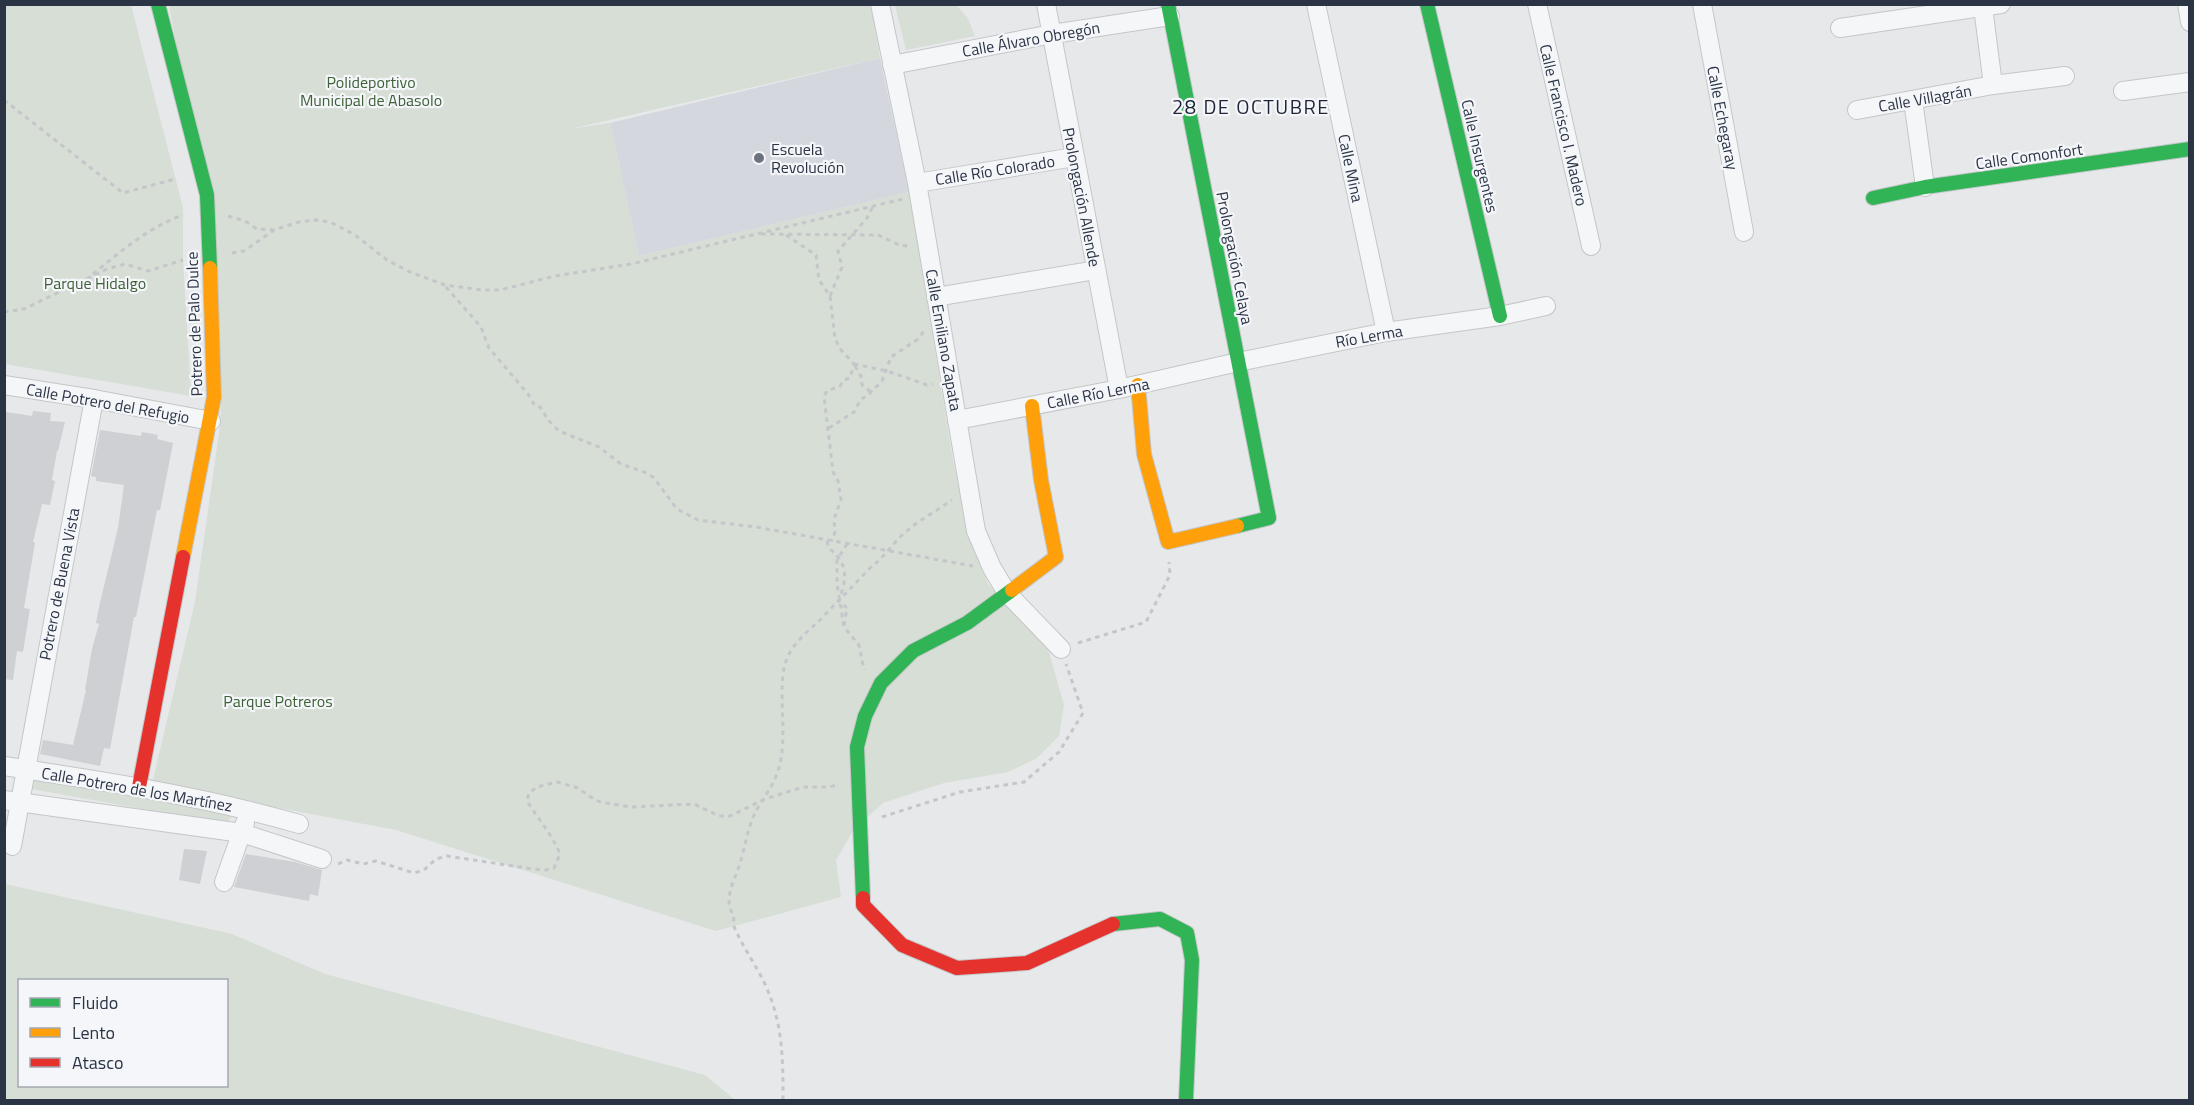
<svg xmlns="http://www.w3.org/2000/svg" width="2194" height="1105" font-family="'Titillium Web',sans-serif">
<rect width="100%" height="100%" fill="#e6e8ea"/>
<polygon fill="#d4d7dd" points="880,58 909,192 639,256 610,123"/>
<g fill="#d6ded6" fill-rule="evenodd">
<polygon points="4,5 131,5 183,208 183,260 191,396 5,364"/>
<polygon points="169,5 871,5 880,58 570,129 610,123 639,256 909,192 953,460 969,536 988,584 1048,649 1064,705 1059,736 1037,758 1008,772 944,783 883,803 854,829 836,860 841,897 716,931 396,830 152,784 195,602 221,419 217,271"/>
<polygon points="895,5 956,5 967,17 975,36 906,50"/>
<polygon points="35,779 229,814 231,818 226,824 37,790 31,789 30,780"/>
<path d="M 5,884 L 232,934 L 325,974 L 705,1075 L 735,1100 L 5,1100 ZM 226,980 L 226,1086 L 20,1086 L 20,980 Z"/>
</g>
<g fill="#ced0d3">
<polygon points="33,411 51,413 50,421 65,422 58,451 57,451 52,480 55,481 50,505 42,504 33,542 35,543 24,608 30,609 23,652 17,651 13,680 4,679 4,425 6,412 32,416"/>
<polygon points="100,430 141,436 142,432 158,435 157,439 173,443 160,510 157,510 136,617 134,617 110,749 104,748 100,766 40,754 43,740 73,745 86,690 85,690 92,649 99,624 96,623 99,607 118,528 124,485 96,481 96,477 91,476"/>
<polygon points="184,849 207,851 200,884 179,880"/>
<polygon points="246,854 295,862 322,870 318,896 310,894 309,901 234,887"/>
</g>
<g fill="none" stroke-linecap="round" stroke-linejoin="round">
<defs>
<g id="street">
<polyline points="880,4 917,183 976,531 992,568 1007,593 1061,649"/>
<polyline points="1046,4 1119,389"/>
<polyline points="1316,4 1386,332"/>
<polyline points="1537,4 1591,246"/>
<polyline points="1702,4 1744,232"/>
<polyline points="2187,4 2190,22"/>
<polyline points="1983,7 1993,85"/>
<polyline points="1840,28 2001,4"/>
<polyline points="892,65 1052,34 1170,16"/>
<polyline points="2123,91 2190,82"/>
<polyline points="1913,100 1925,187"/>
<polyline points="1857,110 1993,85 2065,76"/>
<polyline points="917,183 1074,157"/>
<polyline points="936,297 1096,270"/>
<polyline points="4,385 94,399 211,421"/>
<polyline points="957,420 1119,389 1238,362 1386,332 1500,316 1546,306"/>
<path d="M 4,766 C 104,781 202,796 299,824"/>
<polyline points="4,800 242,833 322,859"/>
<polyline points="12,846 94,399"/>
<polyline points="224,882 245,823"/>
</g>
<g id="fast">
<polyline points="158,4 207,195 210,268"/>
<polyline points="1168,4 1269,518 1237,526"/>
<polyline points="1427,4 1500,316"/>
<polyline points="1873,198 1925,187 2190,149"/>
<polyline points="863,898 857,747 865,716 881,683 913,651 967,623 1012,590"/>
<polyline points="1113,924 1160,919 1187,933 1192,960 1186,1100"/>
</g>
<g id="slow">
<polyline points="1138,385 1144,454 1168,542 1237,526"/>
<polyline points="183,557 214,397 210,268"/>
<polyline points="1012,590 1056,557 1041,480 1032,406"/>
</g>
<g id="jam">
<polyline points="139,787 183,557"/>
<polyline points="863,898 863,905 902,945 957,968 1027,963 1113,924"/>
</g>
</defs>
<use href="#street" stroke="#c4c6c8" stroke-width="20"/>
<use href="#fast" stroke="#c4c6c8" stroke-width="16"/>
<use href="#slow" stroke="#c4c6c8" stroke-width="16"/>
<use href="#jam" stroke="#c4c6c8" stroke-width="16"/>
<g stroke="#c5c6ca" stroke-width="3" stroke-dasharray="4.5 4.5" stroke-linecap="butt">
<polyline points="4,100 123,193 175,179"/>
<polyline points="228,216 245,221 257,229 273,230"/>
<polyline points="761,234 878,235 897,244 911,247"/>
<polyline points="786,235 816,255 819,280 830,296 835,339 841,350 854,364 850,378 844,380 840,386 827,391 824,396 833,472 838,481 841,500 834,519 835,532 832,541"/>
<polyline points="232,253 244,251 274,230 299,222 316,220 330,222 355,235 387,260 410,272 445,285 482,290 500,290 555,276 631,264 903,199"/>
<path d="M 93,274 C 120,252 149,227 183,215"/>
<polyline points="446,287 481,327 489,348 528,394 535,406 540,407 549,421 559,431 599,447 621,464 647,473 654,478 677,509 698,520 756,527 973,566"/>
<polyline points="830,296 842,267 838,251 867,218 873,206"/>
<polyline points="4,312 24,309 107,269 125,264 148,271 183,260"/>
<polyline points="854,364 887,371 927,385 933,384"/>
<polyline points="855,366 861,376 862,385 871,392"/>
<polyline points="829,428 854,412 861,399 867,396 882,381 891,357 918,339 924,331"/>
<path d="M 827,541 C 828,549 833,551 838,557 C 849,571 844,585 839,601 L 847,608 L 844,626"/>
<polyline points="847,544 837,560 837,584 844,627 859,645 864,670"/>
<polyline points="1078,643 1146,622 1170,575 1169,562"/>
<polyline points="882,817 960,792 1024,782 1059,752 1083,713 1066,664"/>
<path d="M 338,864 L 347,860 L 363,864 L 376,861 L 414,873 L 424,870 L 436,859 L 447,856 L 533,869 L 546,870 L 554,868 L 560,854 C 552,834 538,819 527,801 L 529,793 L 537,787 L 557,782 L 578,788 L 589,796 L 600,802 L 631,807 L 694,804 L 719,816 L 730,816 L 765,799 L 803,787 L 829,787 L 837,785"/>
<path d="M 783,1100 C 783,1058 783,1022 764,982 C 754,962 741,944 733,924 L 734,916 C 723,901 733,883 738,869 C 744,853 746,836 752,820 C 758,804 770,792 776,776 C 792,739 773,683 789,654 C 796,641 809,630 820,620 C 837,602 854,585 871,567 C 885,557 894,541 908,530 C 921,519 938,510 952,500"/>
</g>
<use href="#street" stroke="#f5f6f7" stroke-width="18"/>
<use href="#fast" stroke="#30b455" stroke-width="14"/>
<use href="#slow" stroke="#ff9f0a" stroke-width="14"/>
<use href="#jam" stroke="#e5322d" stroke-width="14"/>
</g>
<circle fill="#6c737f" stroke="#f4f6f9" stroke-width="2" cx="759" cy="158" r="6"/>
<g text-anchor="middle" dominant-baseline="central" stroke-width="4.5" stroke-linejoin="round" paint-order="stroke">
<g font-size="16" fill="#2b3445" stroke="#f4f6f9">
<text transform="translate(1031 39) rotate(-10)">Calle Álvaro Obregón</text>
<text transform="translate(1925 98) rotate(-10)">Calle Villagrán</text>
<text transform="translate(1723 118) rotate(79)">Calle Echegaray</text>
<text transform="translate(1564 125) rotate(77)">Calle Francisco I. Madero</text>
<text transform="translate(1480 156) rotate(77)">Calle Insurgentes</text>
<text transform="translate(2029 156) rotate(-8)">Calle Comonfort</text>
<text transform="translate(1351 168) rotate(78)">Calle Mina</text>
<text transform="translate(995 170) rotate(-9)">Calle Río Colorado</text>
<text transform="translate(1082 197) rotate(79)">Prolongación Allende</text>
<text transform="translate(1235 258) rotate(79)">Prolongación Celaya</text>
<text transform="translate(194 324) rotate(-92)">Potrero de Palo Dulce</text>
<text transform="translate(1369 336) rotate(-10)">Río Lerma</text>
<text transform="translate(944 340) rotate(80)">Calle Emiliano Zapata</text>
<text transform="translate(1098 393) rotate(-11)">Calle Río Lerma</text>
<text transform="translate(108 403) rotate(10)">Calle Potrero del Refugio</text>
<text transform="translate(59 584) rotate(-79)">Potrero de Buena Vista</text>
<text transform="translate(137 789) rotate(10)">Calle Potrero de los Martínez</text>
</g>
<g font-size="16" fill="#3f6138" stroke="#f4f6f9">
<text x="371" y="82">Polideportivo<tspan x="371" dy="18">Municipal de Abasolo</tspan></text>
<text x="95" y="283">Parque Hidalgo</text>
<text x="278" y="701">Parque Potreros</text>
</g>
<g font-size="16" fill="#2b3445" stroke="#f4f6f9" text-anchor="start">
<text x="771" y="149">Escuela<tspan x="771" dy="18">Revolución</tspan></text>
</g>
<g font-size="20" letter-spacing="1.5" fill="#1d2536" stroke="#f4f6f9">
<text x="1251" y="106">28 DE OCTUBRE</text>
</g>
</g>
<rect width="2194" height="1105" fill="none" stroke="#2b3445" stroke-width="12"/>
<rect x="18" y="979" width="210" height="108" fill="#f4f6f9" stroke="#a4a8b1" stroke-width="1.5"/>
<rect x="30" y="998" width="30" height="9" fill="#30b455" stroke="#a4a8b1" stroke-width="1.5"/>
<text x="72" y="1009" font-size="18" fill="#2b3445">Fluido</text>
<rect x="30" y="1028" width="30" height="9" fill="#ff9f0a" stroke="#a4a8b1" stroke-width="1.5"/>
<text x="72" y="1039" font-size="18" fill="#2b3445">Lento</text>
<rect x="30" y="1058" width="30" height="9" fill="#e5322d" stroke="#a4a8b1" stroke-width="1.5"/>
<text x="72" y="1069" font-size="18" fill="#2b3445">Atasco</text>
</svg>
